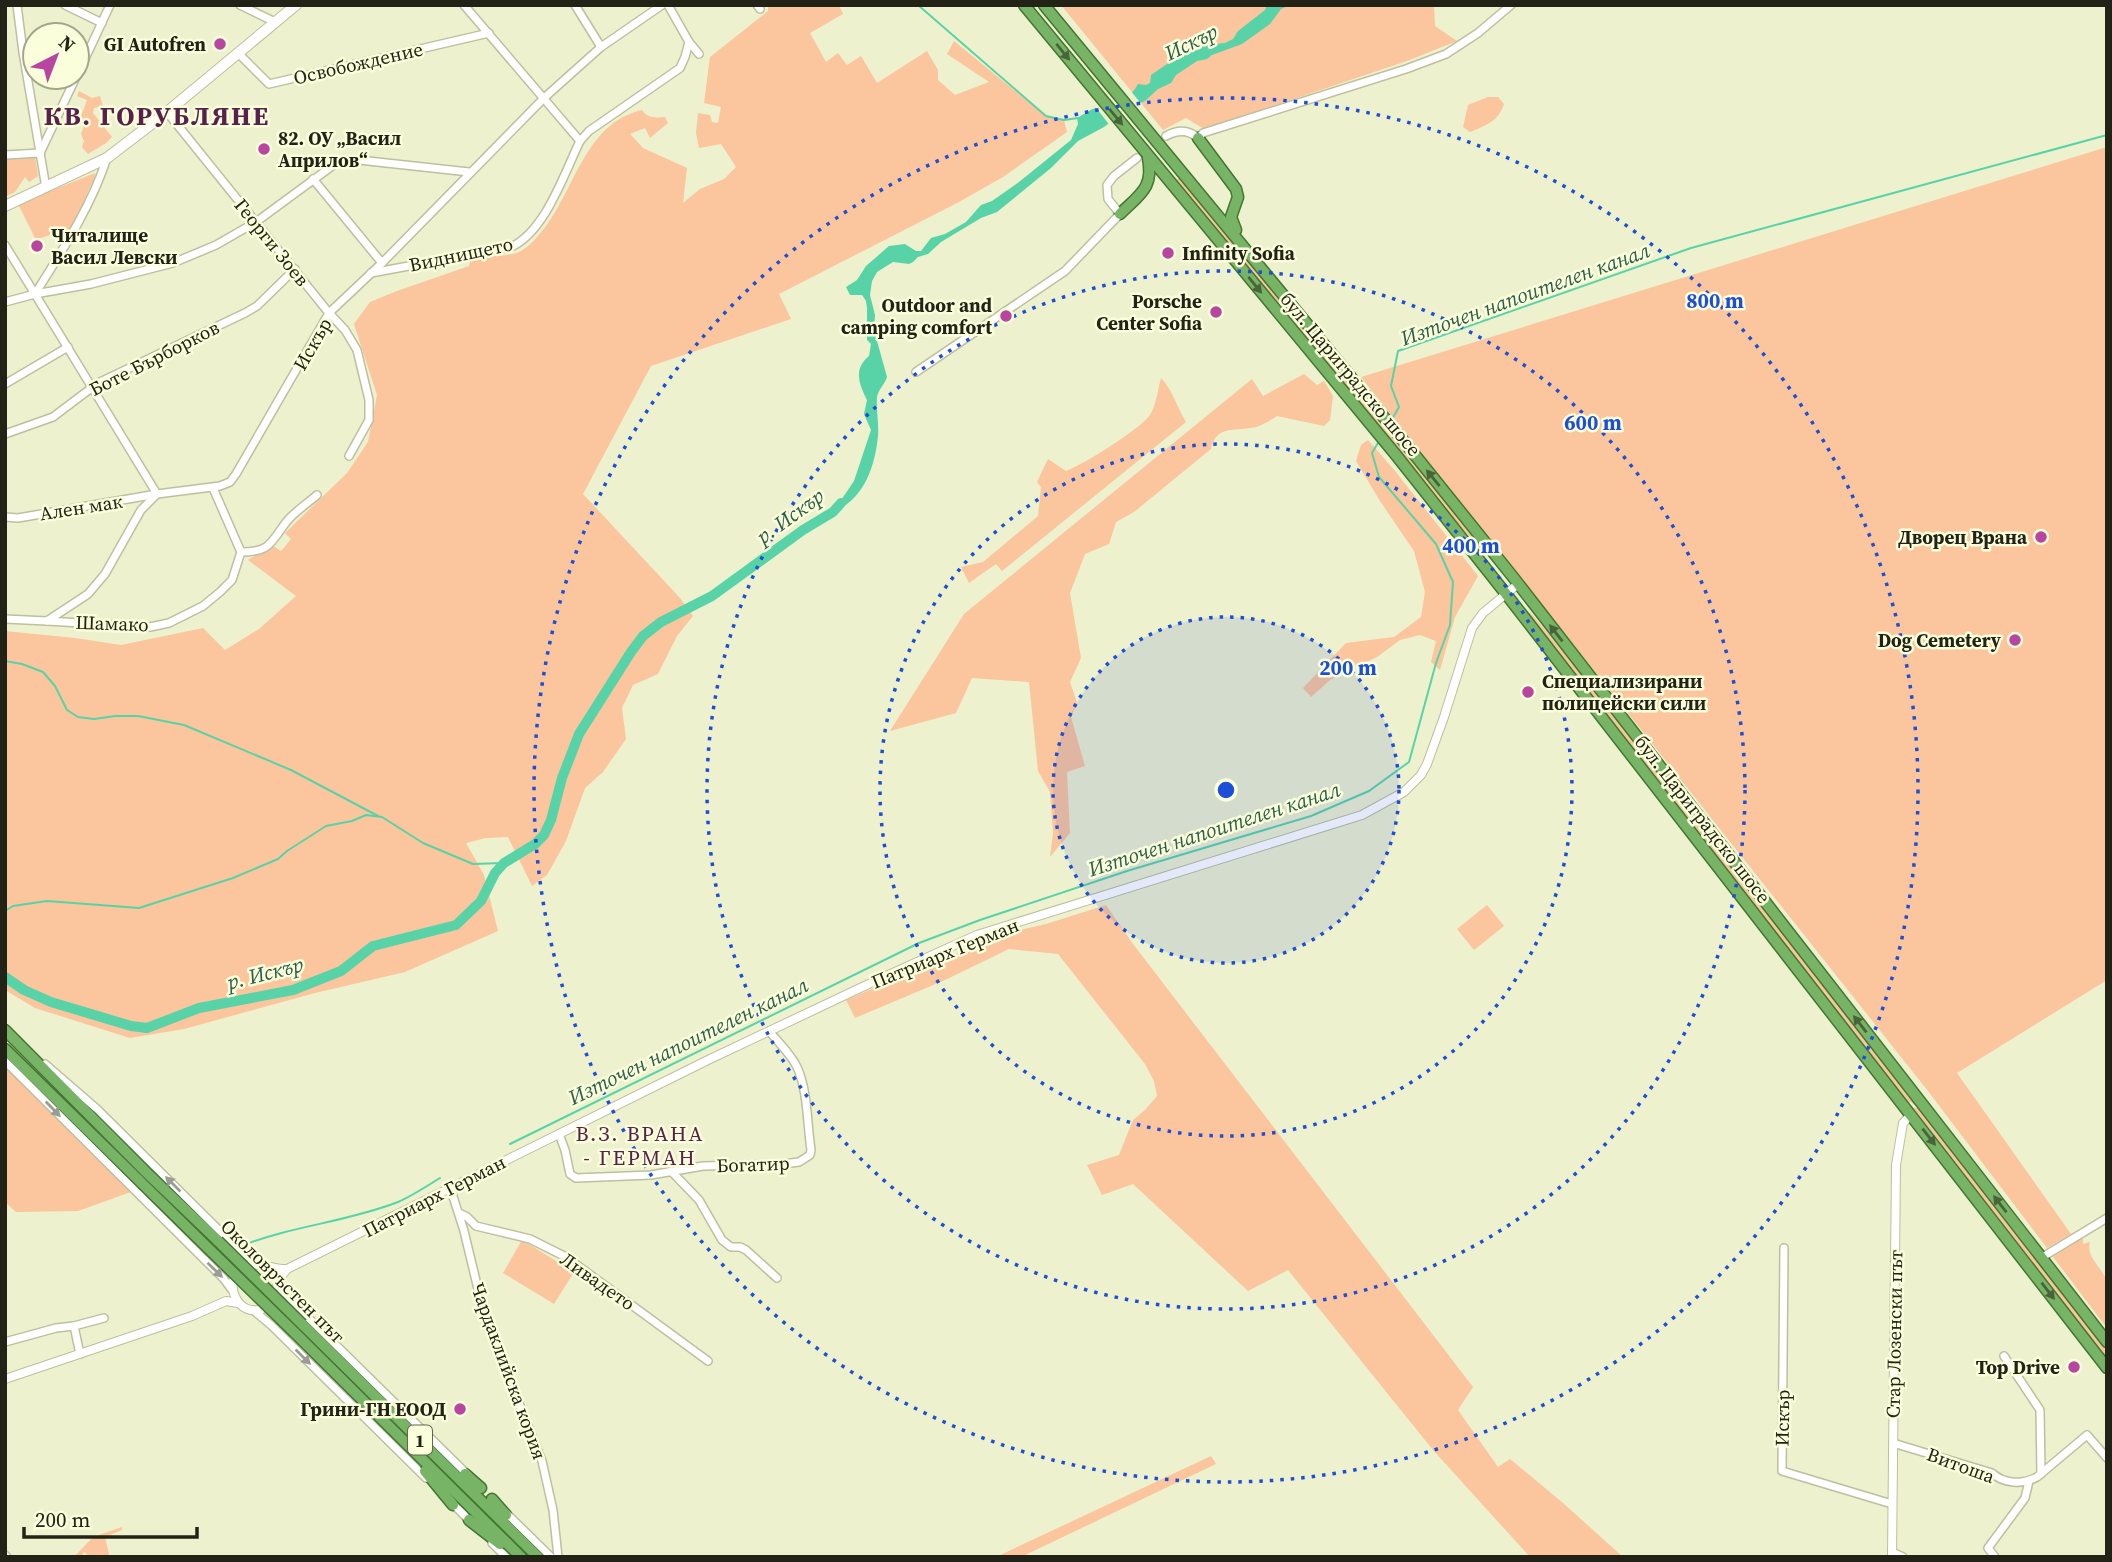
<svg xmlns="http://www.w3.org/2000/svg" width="2112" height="1562" font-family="'Source Serif 4',serif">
<rect width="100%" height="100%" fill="#edf1cd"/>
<g fill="#fbc59d">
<path d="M 800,5 L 839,5 L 843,14 L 810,33 L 826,62 L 838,53 L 847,65 L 861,56 L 877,83 L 927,51 L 938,70 L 938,80 L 955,95 L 989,82 L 947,54 L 954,41 L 1046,116 L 1064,120 L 1067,132 L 1003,177 L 959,202 L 779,294 L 791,319 L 651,366 L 583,494 L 680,598 L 693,616 L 677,636 L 658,674 L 633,685 L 622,708 L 626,739 L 603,772 L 585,788 L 566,841 L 547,875 L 532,886 L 508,837 L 486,838 L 466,843 L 484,875 L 498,931 L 405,972 L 315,993 L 184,1029 L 130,1038 L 35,1008 L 5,990 L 5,631 L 75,638 L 121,645 L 203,628 L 225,650 L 259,629 L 296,596 L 248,560 L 272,545 L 281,551 L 291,539 L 285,533 L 347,473 L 368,442 L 377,395 L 354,324 L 370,302 L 397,291 L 469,266 L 471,257 C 483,256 508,257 519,252 C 530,247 538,236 546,226 C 576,186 586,123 642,110 C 647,118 656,118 665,117 L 668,123 L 650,138 L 645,128 L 630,134 L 643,148 L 687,168 L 683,203 L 700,189 L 724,179 L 736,167 L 721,144 L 699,148 L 696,133 L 698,113 L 710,115 L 712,122 L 718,123 L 721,107 L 704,103 L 710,57 L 768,11 L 768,7 Z"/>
<polygon points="1061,5 1434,5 1435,26 1457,41 1407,61 1204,129 1186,118 1163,130"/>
<polygon points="79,91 92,98 100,96 103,106 94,108 93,113 112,137 106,143 88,154 82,147 84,141 81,134 85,123 80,119 87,100 77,96"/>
<path d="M 1488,97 L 1498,97 L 1504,104 C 1499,121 1485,126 1470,132 L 1463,127 L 1468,105 Z"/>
<polygon points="2107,147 2107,980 1957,1073 2071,1234 2047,1248 1928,1091 1361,377"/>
<polygon points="35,156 38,176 29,182 25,177 15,192 5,197 7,159"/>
<path d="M 95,173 C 95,182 90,185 87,194 C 80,212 70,228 60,245 L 55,233 L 36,240 L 18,204 Z"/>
<polygon points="1179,178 1508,577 1508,579 1444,508 1175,181"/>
<path d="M 1304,374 L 1317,385 L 1324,381 L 1333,396 L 1330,420 L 1324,426 L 1277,416 C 1270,420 1264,425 1256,427 C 1236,432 1216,424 1211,449 L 1134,512 L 1116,522 L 1109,544 L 1085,554 L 1070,593 L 1081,658 L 1070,682 L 1077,703 L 1071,717 L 1085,766 L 1067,772 L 1070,833 L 1050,857 L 1053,833 L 1050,792 L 1038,771 L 1029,682 L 972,678 L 956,713 L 890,731 L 964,614 L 1252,379 L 1263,396 Z"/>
<path d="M 1161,378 C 1173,391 1177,407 1186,422 L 1002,571 L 996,564 L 969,583 L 961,567 L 983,562 L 1038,516 L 1041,487 L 1037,482 L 1048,459 L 1066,471 C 1084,464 1139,430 1150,415 C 1156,406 1158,389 1161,378 Z"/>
<polygon points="1368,440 1395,471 1478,576 1455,617 1440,670 1431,662 1436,641 1420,635 1400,640 1377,657 1330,680 1311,697 1303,688 1346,643 1394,637 1421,617 1425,592 1414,551 1380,501 1356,461 1361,445"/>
<polygon points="1530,612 1591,684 1916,1104 1914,1105 1911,1102 1909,1103 1529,614"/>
<polygon points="1106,905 1133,944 1473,1387 1458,1410 1498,1467 1510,1459 1563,1503 1623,1557 1530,1557 1433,1450 1288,1270 1248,1291 1133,1184 1102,1195 1087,1165 1119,1155 1133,1120 1145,1110 1157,1096 1154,1081 1145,1064 1058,954 1009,949 945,980 855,1018 846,1000 999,935 1046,924"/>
<polygon points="1487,905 1504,926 1474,950 1457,929"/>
<polygon points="5,1067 13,1075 131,1192 78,1211 16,1212 5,1202"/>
<polygon points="1911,1105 1913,1108 1919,1108 2107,1350 2107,1358"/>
<path d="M 2083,1237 L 2083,1244 L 2090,1242 C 2086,1256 2099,1265 2105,1277 C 2110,1286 2107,1316 2107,1328 L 2053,1257 Z"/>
<polygon points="522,1240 574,1272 554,1304 503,1273"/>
<polygon points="1211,1456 1216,1464 1021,1557 996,1557"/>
<polygon points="122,1527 122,1530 105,1537 109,1554 108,1557 90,1557 84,1552 81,1557 74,1557 93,1537"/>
</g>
<path fill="#58d3a7" d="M 1267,5 L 1290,5 L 1281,9 L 1270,24 L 1242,44 L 1212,55 L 1207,59 L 1197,61 L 1176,75 L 1171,83 L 1158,89 L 1145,101 L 1133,106 L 1104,127 L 1078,141 L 1051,168 L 997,212 L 981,218 L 941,242 L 928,254 L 918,257 L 913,262 L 909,264 L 893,262 L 877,272 L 872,281 L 870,295 L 875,315 L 874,330 L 887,377 C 885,384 878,390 877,397 C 876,409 879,423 878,436 C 875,466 864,500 833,512 L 854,481 L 871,430 L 864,414 L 867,400 C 859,384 853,369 869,356 L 871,344 L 867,340 L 867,308 L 866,301 L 862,295 L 850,295 L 846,287 L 857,280 L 866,266 L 889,246 L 905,244 L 916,251 L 921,251 L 931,238 L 945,234 L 966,222 L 981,205 L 992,201 L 1019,182 L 1071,140 L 1078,124 L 1077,118 C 1084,114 1091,109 1098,107 C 1114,102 1130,100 1138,84 L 1146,85 L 1150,83 L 1151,75 L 1167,64 L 1189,52 L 1198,50 L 1205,45 L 1225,43 L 1233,39 L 1238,31 L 1265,10 Z"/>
<polygon fill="#edf1cd" points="1130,90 1143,106 1135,109 1111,127 1094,105 1117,99"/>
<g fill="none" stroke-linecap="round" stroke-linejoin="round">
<g stroke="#58d3a7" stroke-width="2">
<polyline points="918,5 1046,116 1064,120 1078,118"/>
<polyline points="1391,421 1399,407 1391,386 1398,351 1691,248 2107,135"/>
<polyline points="5,661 22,664 43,672 55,686 67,710 78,717 94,719 115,716 138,716 184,725 291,770 378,816"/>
<polyline points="5,911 13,906 47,901 139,908 233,878 278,859 287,851 326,826 352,821 366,815 382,817 423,843 473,864 504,863"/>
<polyline points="510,1144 919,943 980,920 1127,871 1311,816 1369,791 1409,762 1436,663 1450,625 1453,582 1436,544 1379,477 1372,453 1379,441"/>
<path d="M 241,1246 C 291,1226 347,1222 398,1202 C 412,1196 427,1186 440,1178"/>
</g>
<polyline stroke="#58d3a7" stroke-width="10" points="5,977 24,990 51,1002 131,1026 147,1028 199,1008 293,990 341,971 373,946 456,925 481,901 495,873 504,863 535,844 544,835 551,820 562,778 579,734 631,652 643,636 661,622 712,596 803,530 833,512 841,503"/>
<defs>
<g id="minor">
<polyline points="17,5 23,52 46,188"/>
<polyline points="65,5 102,23"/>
<polyline points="240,5 275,22"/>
<polyline points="464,5 580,141"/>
<polyline points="575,5 601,47"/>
<polyline points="757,5 760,9"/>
<polyline points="689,42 699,54"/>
<polyline points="238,53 269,84 489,33"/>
<polyline points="77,76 110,5"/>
<polyline points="167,112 329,313 345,330 357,350 369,400 369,420 349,456"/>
<path d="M 1166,136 C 1177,130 1188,129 1198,138 L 1203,133 L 1406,69 L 1446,54 L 1478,33 L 1511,5"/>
<polyline points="5,155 40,153 76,77"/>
<polyline points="313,179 382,263"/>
<polyline points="5,245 157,494 18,518 5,517"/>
<path d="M 371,273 L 511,247 C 545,232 564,174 580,141 L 589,131 L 680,68 L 685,57 L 689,42 L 668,5"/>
<path d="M 35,294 C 62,251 91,207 107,158"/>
<polyline points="5,302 35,294 91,284 173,263 216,245 256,222 339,161 359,160 469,172"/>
<polyline points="916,372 1065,271 1120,214 1108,199 1107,185 1114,176 1137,158"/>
<polyline points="5,384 68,347"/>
<polyline points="5,434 53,417 98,383 245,313 257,306 295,269"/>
<path d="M 241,552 C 268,552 270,545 284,525 C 292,513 307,504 317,495"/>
<polyline points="5,619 47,621 88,594 105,574 141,510 157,494 220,486 230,482 236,474 329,313 382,263 544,98 601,47 662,5"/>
<polyline points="47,621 150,627 169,623 203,606 220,592 232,580 241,552 213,488"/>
<polyline points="5,1061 224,1279 232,1290"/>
<polyline points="45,1064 97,1109 241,1252 258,1264"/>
<path d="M 559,1134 L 565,1150 L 570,1174 L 576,1178 L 651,1175 L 703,1166 L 783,1164 L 799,1162 L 810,1155 L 811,1150 C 807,1124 808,1091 797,1067 C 791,1054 778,1042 769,1031"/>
<polyline points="671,1171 699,1200 722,1240 731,1247 740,1247 746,1250 777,1278"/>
<polyline points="450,1187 464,1231 485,1318 542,1461 553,1510 558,1557"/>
<polyline points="459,1213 467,1217 476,1226 530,1239 566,1257 708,1361"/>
<polyline points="1784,1248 1782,1471 1892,1504"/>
<polyline points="2041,1258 2107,1218"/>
<polyline points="278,1288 468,1475"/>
<polyline points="253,1310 271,1325 426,1478"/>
<polyline points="74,1326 104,1318"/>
<polyline points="5,1342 56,1328 74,1326 80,1354"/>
<polyline points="2004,1356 2040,1410 2041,1474"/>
<path d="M 1893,1443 L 1992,1473 C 2004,1484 2022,1485 2037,1477 L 2087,1435 L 2107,1458"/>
<polyline points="452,1503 471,1522"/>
<polyline points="504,1511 551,1557"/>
<polyline points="492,1543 506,1557"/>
<polyline points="1892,1552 1903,1557"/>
<polyline points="5,1555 7,1557"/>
<polyline points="1995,1557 1988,1548 2025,1498 2029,1481"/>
</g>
<g id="tertiary">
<path d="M 287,1269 C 284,1273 279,1278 278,1283 C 275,1293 277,1301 266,1307 C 237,1324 217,1273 249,1265 C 260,1262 274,1270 287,1269 L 708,1060 L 875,981 L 977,935 L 1362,815 L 1404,792 L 1421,775 L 1427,764 L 1444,717 L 1472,628 L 1483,613 L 1518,584"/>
<polyline points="5,1379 192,1316 226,1301 238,1303"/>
<polyline points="1892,1557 1896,1165 1903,1123 1911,1115"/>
</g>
<polyline id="secondary" points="5,206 107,158 167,112 296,5"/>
<g id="trunk">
<polyline points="1024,5 1396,455 1506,594 2107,1368"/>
<polyline points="1044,5 1406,444 1513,577 2107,1342"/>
<polyline points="1198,138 1236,189 1238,197 1231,217 1236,230"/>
<path d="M 1120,214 C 1140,194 1154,188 1148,158"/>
<polyline points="5,1030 148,1174 218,1241"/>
<polyline points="5,1049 209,1249"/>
<polyline points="302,1324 538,1557"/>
<polyline points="294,1332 521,1557"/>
<polyline points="425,1471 453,1505"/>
<polyline points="465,1474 481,1488"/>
<polyline points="492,1499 506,1515"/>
<polyline points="469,1520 500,1544"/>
</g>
</defs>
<use href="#minor" stroke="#bdc09e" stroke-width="10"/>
<use href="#tertiary" stroke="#bdc09e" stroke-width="10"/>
<use href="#secondary" stroke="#bdc09e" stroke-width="12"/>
<use href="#trunk" stroke="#447631" stroke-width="13"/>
<use href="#minor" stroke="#fff" stroke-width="7"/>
<use href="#tertiary" stroke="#fff" stroke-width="8"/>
<use href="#secondary" stroke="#fff" stroke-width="10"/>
<use href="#trunk" stroke="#78b466" stroke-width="10"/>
<defs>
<g id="trunk-bridge">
<polyline points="218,1241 302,1324"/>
<polyline points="209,1249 294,1332"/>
</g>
</defs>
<use href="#trunk-bridge" stroke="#447631" stroke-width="13" stroke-linecap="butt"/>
<use href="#trunk-bridge" stroke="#78b466" stroke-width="10"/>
</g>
<defs><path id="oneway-solid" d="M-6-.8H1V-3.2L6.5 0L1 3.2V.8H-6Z" transform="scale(1.75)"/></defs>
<g fill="#49643a">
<use href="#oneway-solid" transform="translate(1063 52) rotate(51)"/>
<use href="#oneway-solid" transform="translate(1116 117) rotate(50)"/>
<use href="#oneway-solid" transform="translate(1255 285) rotate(51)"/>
<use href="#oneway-solid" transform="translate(1433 478) rotate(-129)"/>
<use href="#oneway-solid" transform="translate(1556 633) rotate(-128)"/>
<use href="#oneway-solid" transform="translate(1860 1024) rotate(-128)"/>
<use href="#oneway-solid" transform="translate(1929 1137) rotate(52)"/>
<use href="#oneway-solid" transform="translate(2000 1204) rotate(-128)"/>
<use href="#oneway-solid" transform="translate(2048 1291) rotate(52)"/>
</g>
<g fill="#9c9c96">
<use href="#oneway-solid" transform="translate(53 1109) rotate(46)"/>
<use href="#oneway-solid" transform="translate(173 1184) rotate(-135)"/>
<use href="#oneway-solid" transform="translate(215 1270) rotate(44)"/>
<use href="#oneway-solid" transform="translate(303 1357) rotate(45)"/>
</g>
<circle cx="1226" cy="790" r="173" fill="#1d4ed8" fill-opacity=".12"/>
<g fill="none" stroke="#1d4ed8" stroke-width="3.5" stroke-dasharray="3.5 7">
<circle cx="1226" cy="790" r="173"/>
<circle cx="1226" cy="790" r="346"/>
<circle cx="1226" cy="790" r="519"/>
<circle cx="1226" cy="790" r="692"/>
</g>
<g fill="#b846a1" stroke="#fafeda" stroke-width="2.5">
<circle cx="220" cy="44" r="7"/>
<circle cx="264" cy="149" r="7"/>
<circle cx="37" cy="246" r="7"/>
<circle cx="1168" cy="253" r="7"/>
<circle cx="1216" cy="312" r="7"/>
<circle cx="1006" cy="316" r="7"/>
<circle cx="2041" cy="537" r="7"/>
<circle cx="2015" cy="640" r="7"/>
<circle cx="1528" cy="692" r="7"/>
<circle cx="2074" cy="1367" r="7"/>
<circle cx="460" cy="1409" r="7"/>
</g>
<g text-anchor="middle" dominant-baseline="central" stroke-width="5" stroke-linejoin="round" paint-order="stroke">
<rect fill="#fafeda" stroke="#636551" stroke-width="2" x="408" y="1425.5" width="24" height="29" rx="5"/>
<g font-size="18" font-weight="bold" fill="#222316">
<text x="420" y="1440">1</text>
</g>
<g font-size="19" font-weight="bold" fill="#222316" stroke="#fafeda" text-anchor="end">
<text x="206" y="44">GI Autofren</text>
<text x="278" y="138" text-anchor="start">82. ОУ „Васил<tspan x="278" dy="22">Априлов“</tspan></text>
<text x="51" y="235" text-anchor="start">Читалище<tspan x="51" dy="22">Васил Левски</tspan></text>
<text x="1182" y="253" text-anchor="start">Infinity Sofia</text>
<text x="1202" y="301">Porsche<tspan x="1202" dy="22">Center Sofia</tspan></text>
<text x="992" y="305">Outdoor and<tspan x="992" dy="22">camping comfort</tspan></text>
<text x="2027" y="537">Дворец Врана</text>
<text x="2001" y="640">Dog Cemetery</text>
<text x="1542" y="681" text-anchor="start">Специализирани<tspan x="1542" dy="22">полицейски сили</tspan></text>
<text x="2060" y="1367">Top Drive</text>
<text x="446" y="1409">Грини-ГН ЕООД</text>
</g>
<g font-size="19" fill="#222316" stroke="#fafeda">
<text transform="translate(358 63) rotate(-13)">Освобождение</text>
<text transform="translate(272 242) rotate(51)">Георги Зоев</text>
<text transform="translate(461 254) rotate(-12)">Виднището</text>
<text transform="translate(312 344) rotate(-60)">Искър</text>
<text transform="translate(154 358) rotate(-27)">Боте Бърборков</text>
<text transform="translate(1351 374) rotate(50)">бул. Цариградско шосе</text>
<text transform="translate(81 507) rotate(-9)">Ален мак</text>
<text transform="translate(112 623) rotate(2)">Шамако</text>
<text transform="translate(1703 819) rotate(52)">бул. Цариградско шосе</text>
<text transform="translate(945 953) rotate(-22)">Патриарх Герман</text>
<text transform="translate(753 1164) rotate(-2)">Богатир</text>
<text transform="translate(434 1196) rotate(-27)">Патриарх Герман</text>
<text transform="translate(283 1281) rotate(45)">Околовръстен път</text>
<text transform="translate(598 1281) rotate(35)">Ливадето</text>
<text transform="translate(1894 1334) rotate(-89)">Стар Лозенски път</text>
<text transform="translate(509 1371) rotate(70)">Чардаклийска кория</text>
<text transform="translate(1782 1418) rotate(-89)">Искър</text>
<text transform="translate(1961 1465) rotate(20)">Витоша</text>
</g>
<g font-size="21" font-style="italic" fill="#2c5e4b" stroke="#fafeda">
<text transform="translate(1191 42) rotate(-26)">Искър</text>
<text transform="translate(1525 294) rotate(-20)">Източен напоителен канал</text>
<text transform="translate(790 516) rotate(-36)">р. Искър</text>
<text transform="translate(1214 829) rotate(-18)">Източен напоителен канал</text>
<text transform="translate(265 973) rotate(-14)">р. Искър</text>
<text transform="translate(688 1041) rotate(-26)">Източен напоителен канал</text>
</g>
<g font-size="21" letter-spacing="2" fill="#58214d" stroke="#fafeda">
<text x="640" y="1133">В.З. ВРАНА<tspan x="640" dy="24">- ГЕРМАН</tspan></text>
</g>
<g font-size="26" font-weight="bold" letter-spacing="2" fill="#58214d" stroke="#fafeda">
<text x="157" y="116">КВ. ГОРУБЛЯНЕ</text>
</g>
</g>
<circle cx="1226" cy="790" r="10" fill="#1d4ed8" stroke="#fafeda" stroke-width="3.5"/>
<g font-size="21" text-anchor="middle" font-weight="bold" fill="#1d4ed8" stroke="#fafeda" stroke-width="5" stroke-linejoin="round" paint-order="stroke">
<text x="1715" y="308">800 m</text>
<text x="1593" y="430">600 m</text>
<text x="1471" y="553">400 m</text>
<text x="1348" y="675">200 m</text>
</g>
<rect width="2112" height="1562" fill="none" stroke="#222316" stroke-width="14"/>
<g transform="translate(56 56) rotate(42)"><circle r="33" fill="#fafeda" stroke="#a4a68c" stroke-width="2"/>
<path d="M0-5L12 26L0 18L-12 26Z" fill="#b846a1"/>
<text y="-10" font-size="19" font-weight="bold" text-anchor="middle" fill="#222316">N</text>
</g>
<path d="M24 1527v10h173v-10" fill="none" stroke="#222316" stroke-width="3.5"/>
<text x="35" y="1527" font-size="21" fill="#222316" stroke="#fafeda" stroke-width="5" paint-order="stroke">200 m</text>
</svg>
